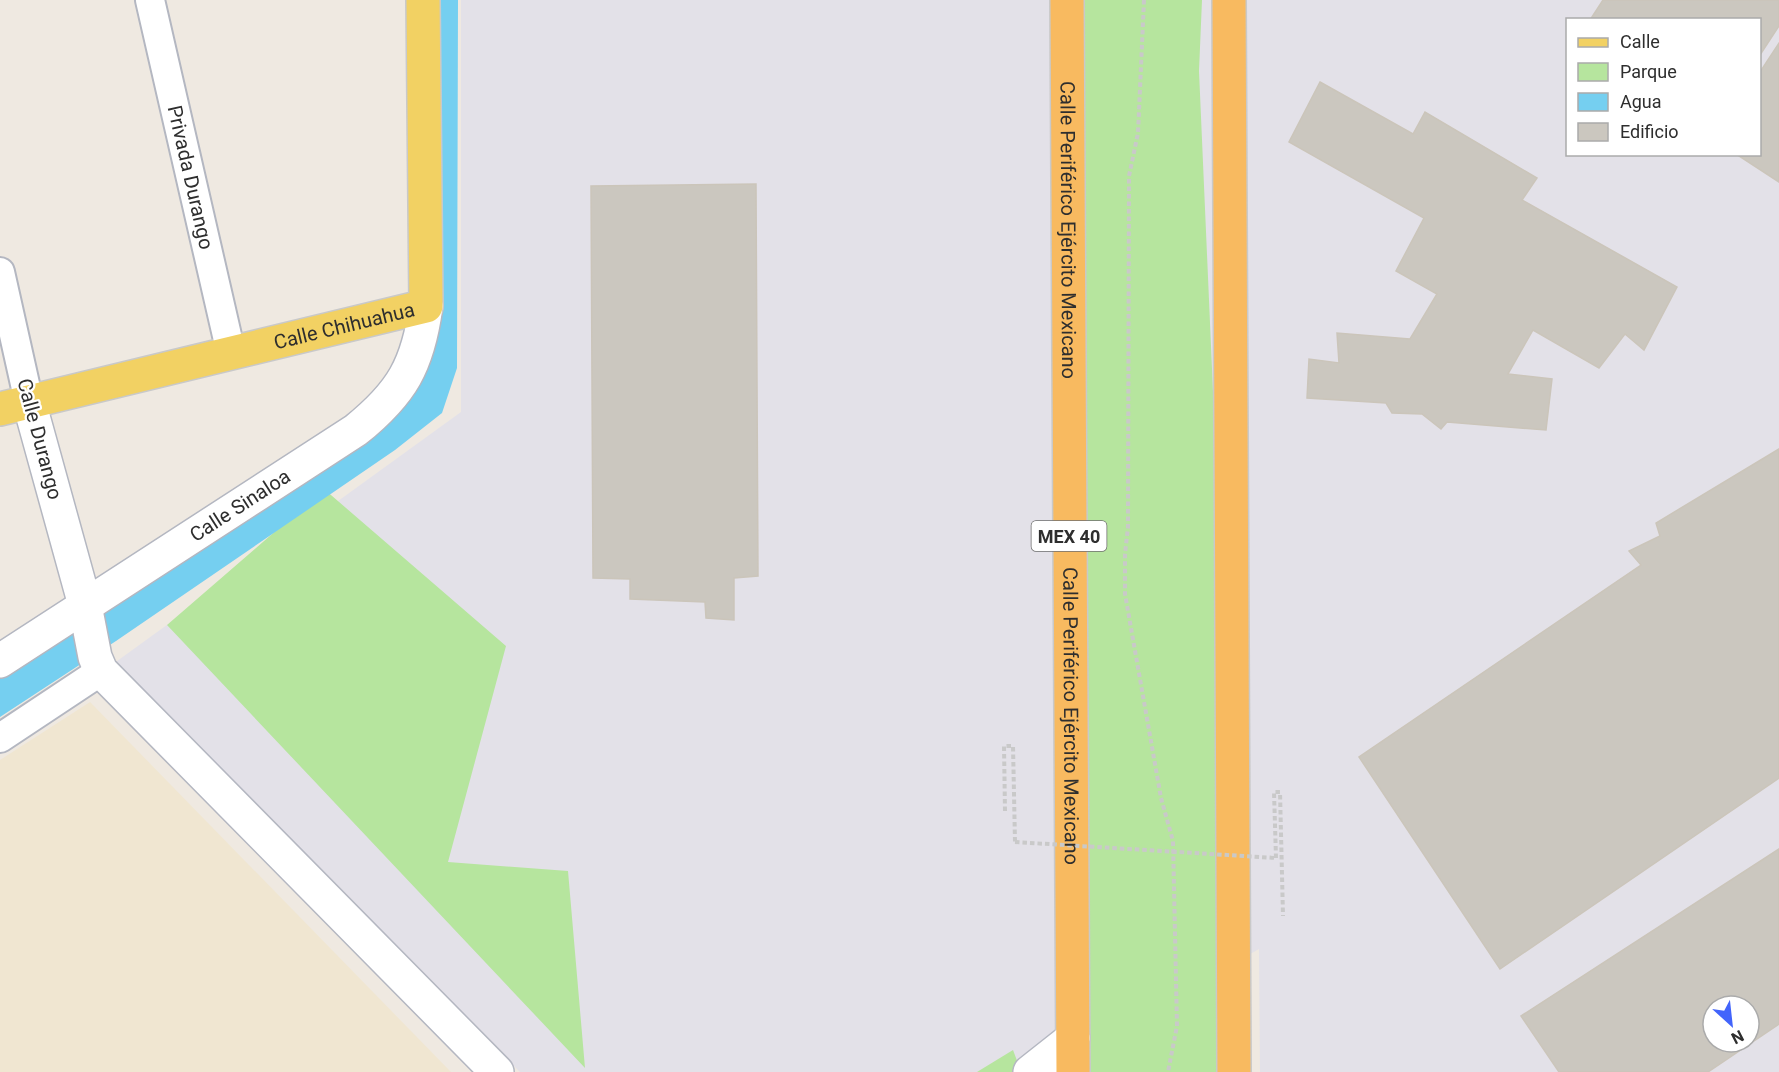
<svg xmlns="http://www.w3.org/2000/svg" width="1779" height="1072" font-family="Roboto,sans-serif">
<rect width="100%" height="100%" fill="#efe9e1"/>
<path fill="#e3e1e8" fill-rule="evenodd" d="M 461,0 L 1779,0 L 1779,1072 L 1260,1072 L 1259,949 L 1039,1072 L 520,1072 L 113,664 L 461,412 ZM 1568,20 L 1760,20 L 1760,154 L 1568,154 ZM 1713,1006 L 1749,1006 L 1749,1042 L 1713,1042 Z"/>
<polygon fill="#f0e6d1" points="90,702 451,1072 0,1072 0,760"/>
<g fill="#b6e59e">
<polygon points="1061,0 1202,0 1199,71 1220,552 1231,1072 1061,1072"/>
<polygon points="324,489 506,646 448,862 568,871 585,1068 167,625"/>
<polygon points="1013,1050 1021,1071 1019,1072 977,1072"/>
</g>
<polygon fill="#75cff0" points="430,0 458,0 457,368 442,413 395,450 116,641 0,717 0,674 412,383"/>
<g fill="#cbc7bf" stroke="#cbc5ba" stroke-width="1.5" fill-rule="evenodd">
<polygon points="1603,0 1779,0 1779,26 1760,55 1760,20 1590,20"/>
<polygon points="1779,43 1779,182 1736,154 1760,154 1760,72"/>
<polygon points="1320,82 1413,134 1425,112 1537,178 1522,200 1677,287 1644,350 1625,334 1599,368 1533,330 1508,374 1552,379 1546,430 1447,422 1441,429 1422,414 1392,413 1386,403 1307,398 1309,359 1339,363 1337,333 1410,339 1437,294 1396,271 1424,218 1289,142"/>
<polygon points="756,184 758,576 734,578 734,620 706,618 705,602 630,599 630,579 593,578 591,186"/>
<polygon points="1779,449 1779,778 1500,969 1359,757 1641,565 1629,551 1660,536 1656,523"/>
<path d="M 1779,849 L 1779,1024 L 1708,1072 L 1559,1072 L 1521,1016 ZM 1713,1006 L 1749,1006 L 1749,1042 L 1713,1042 Z"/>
</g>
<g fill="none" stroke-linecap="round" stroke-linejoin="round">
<defs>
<g id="minor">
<path id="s1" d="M 150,0 L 231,353"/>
<polyline points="0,272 29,402"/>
<polyline points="0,738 101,671"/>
</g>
<g id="tertiary">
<polyline points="29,402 85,605 95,657 101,671 497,1072"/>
<path id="s2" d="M 0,661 L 356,430 C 402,393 418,365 426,306"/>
<polyline points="1030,1072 1073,1038"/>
</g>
<g id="primary">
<path id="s3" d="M 0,409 L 426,306 L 423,0"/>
</g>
<g id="trunk">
<path id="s4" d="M 1067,0 L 1073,1072"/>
<polyline points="1229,0 1234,1072"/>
</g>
</defs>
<use href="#minor" stroke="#b4b7c1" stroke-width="32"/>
<use href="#tertiary" stroke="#b4b7c1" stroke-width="36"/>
<use href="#primary" stroke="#c9c9c9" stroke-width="36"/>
<use href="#trunk" stroke="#c9c9c9" stroke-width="36"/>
<g stroke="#c9c9c9" stroke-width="4" stroke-dasharray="4.5 3" stroke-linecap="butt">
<polyline points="1144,0 1138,133 1129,176 1128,527 1125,554 1125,594 1161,798 1173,841 1177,1026 1168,1072"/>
<polyline points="1005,811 1004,746 1013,746 1015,842"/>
<polyline points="1276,858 1274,792 1280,792 1283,916"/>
</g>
<use href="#minor" stroke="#fff" stroke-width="28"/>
<use href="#tertiary" stroke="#fff" stroke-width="33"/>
<use href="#primary" stroke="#f2d163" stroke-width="33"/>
<use href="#trunk" stroke="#f8ba60" stroke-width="33"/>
<polyline stroke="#c9c9c9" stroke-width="4" stroke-dasharray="4.5 3" stroke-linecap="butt" points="1015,842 1276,858"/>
</g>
<g text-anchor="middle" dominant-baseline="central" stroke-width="4.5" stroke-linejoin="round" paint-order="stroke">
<rect fill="#fff" stroke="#6d6d6d" stroke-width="1.5" x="1031.5" y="521" width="75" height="30" rx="4.5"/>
<g font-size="18" font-weight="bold" fill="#2e2e2e">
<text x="1069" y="536">MEX 40</text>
</g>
<g font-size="20" fill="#2e2e2e" stroke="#fff">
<text stroke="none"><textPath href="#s1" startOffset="182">Privada Durango</textPath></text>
<text stroke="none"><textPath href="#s4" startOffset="230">Calle Periférico Ejército Mexicano</textPath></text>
<text stroke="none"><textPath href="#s3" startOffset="354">Calle Chihuahua</textPath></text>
<text transform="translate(40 439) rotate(75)">Calle Durango</text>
<text stroke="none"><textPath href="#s2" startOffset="286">Calle Sinaloa</textPath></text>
<text stroke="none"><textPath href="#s4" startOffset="716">Calle Periférico Ejército Mexicano</textPath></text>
</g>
</g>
<rect x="1566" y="18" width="195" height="138" fill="#ffffff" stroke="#ababab" stroke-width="1.5"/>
<rect x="1578" y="38" width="30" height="9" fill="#f2d163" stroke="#ababab" stroke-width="1.5"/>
<text x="1620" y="48" font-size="18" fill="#2e2e2e">Calle</text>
<rect x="1578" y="63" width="30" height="18" fill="#b6e59e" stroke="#ababab" stroke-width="1.5"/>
<text x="1620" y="78" font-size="18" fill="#2e2e2e">Parque</text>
<rect x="1578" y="93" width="30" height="18" fill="#75cff0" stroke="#ababab" stroke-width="1.5"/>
<text x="1620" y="108" font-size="18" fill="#2e2e2e">Agua</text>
<rect x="1578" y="123" width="30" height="18" fill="#cbc7bf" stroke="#ababab" stroke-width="1.5"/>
<text x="1620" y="138" font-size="18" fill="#2e2e2e">Edificio</text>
<g transform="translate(1731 1024) rotate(153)"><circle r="28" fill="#ffffff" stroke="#ababab" stroke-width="1.5"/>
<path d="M0-4.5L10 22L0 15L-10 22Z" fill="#4264fb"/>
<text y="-9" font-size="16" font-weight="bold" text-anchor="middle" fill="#2e2e2e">N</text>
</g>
</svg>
